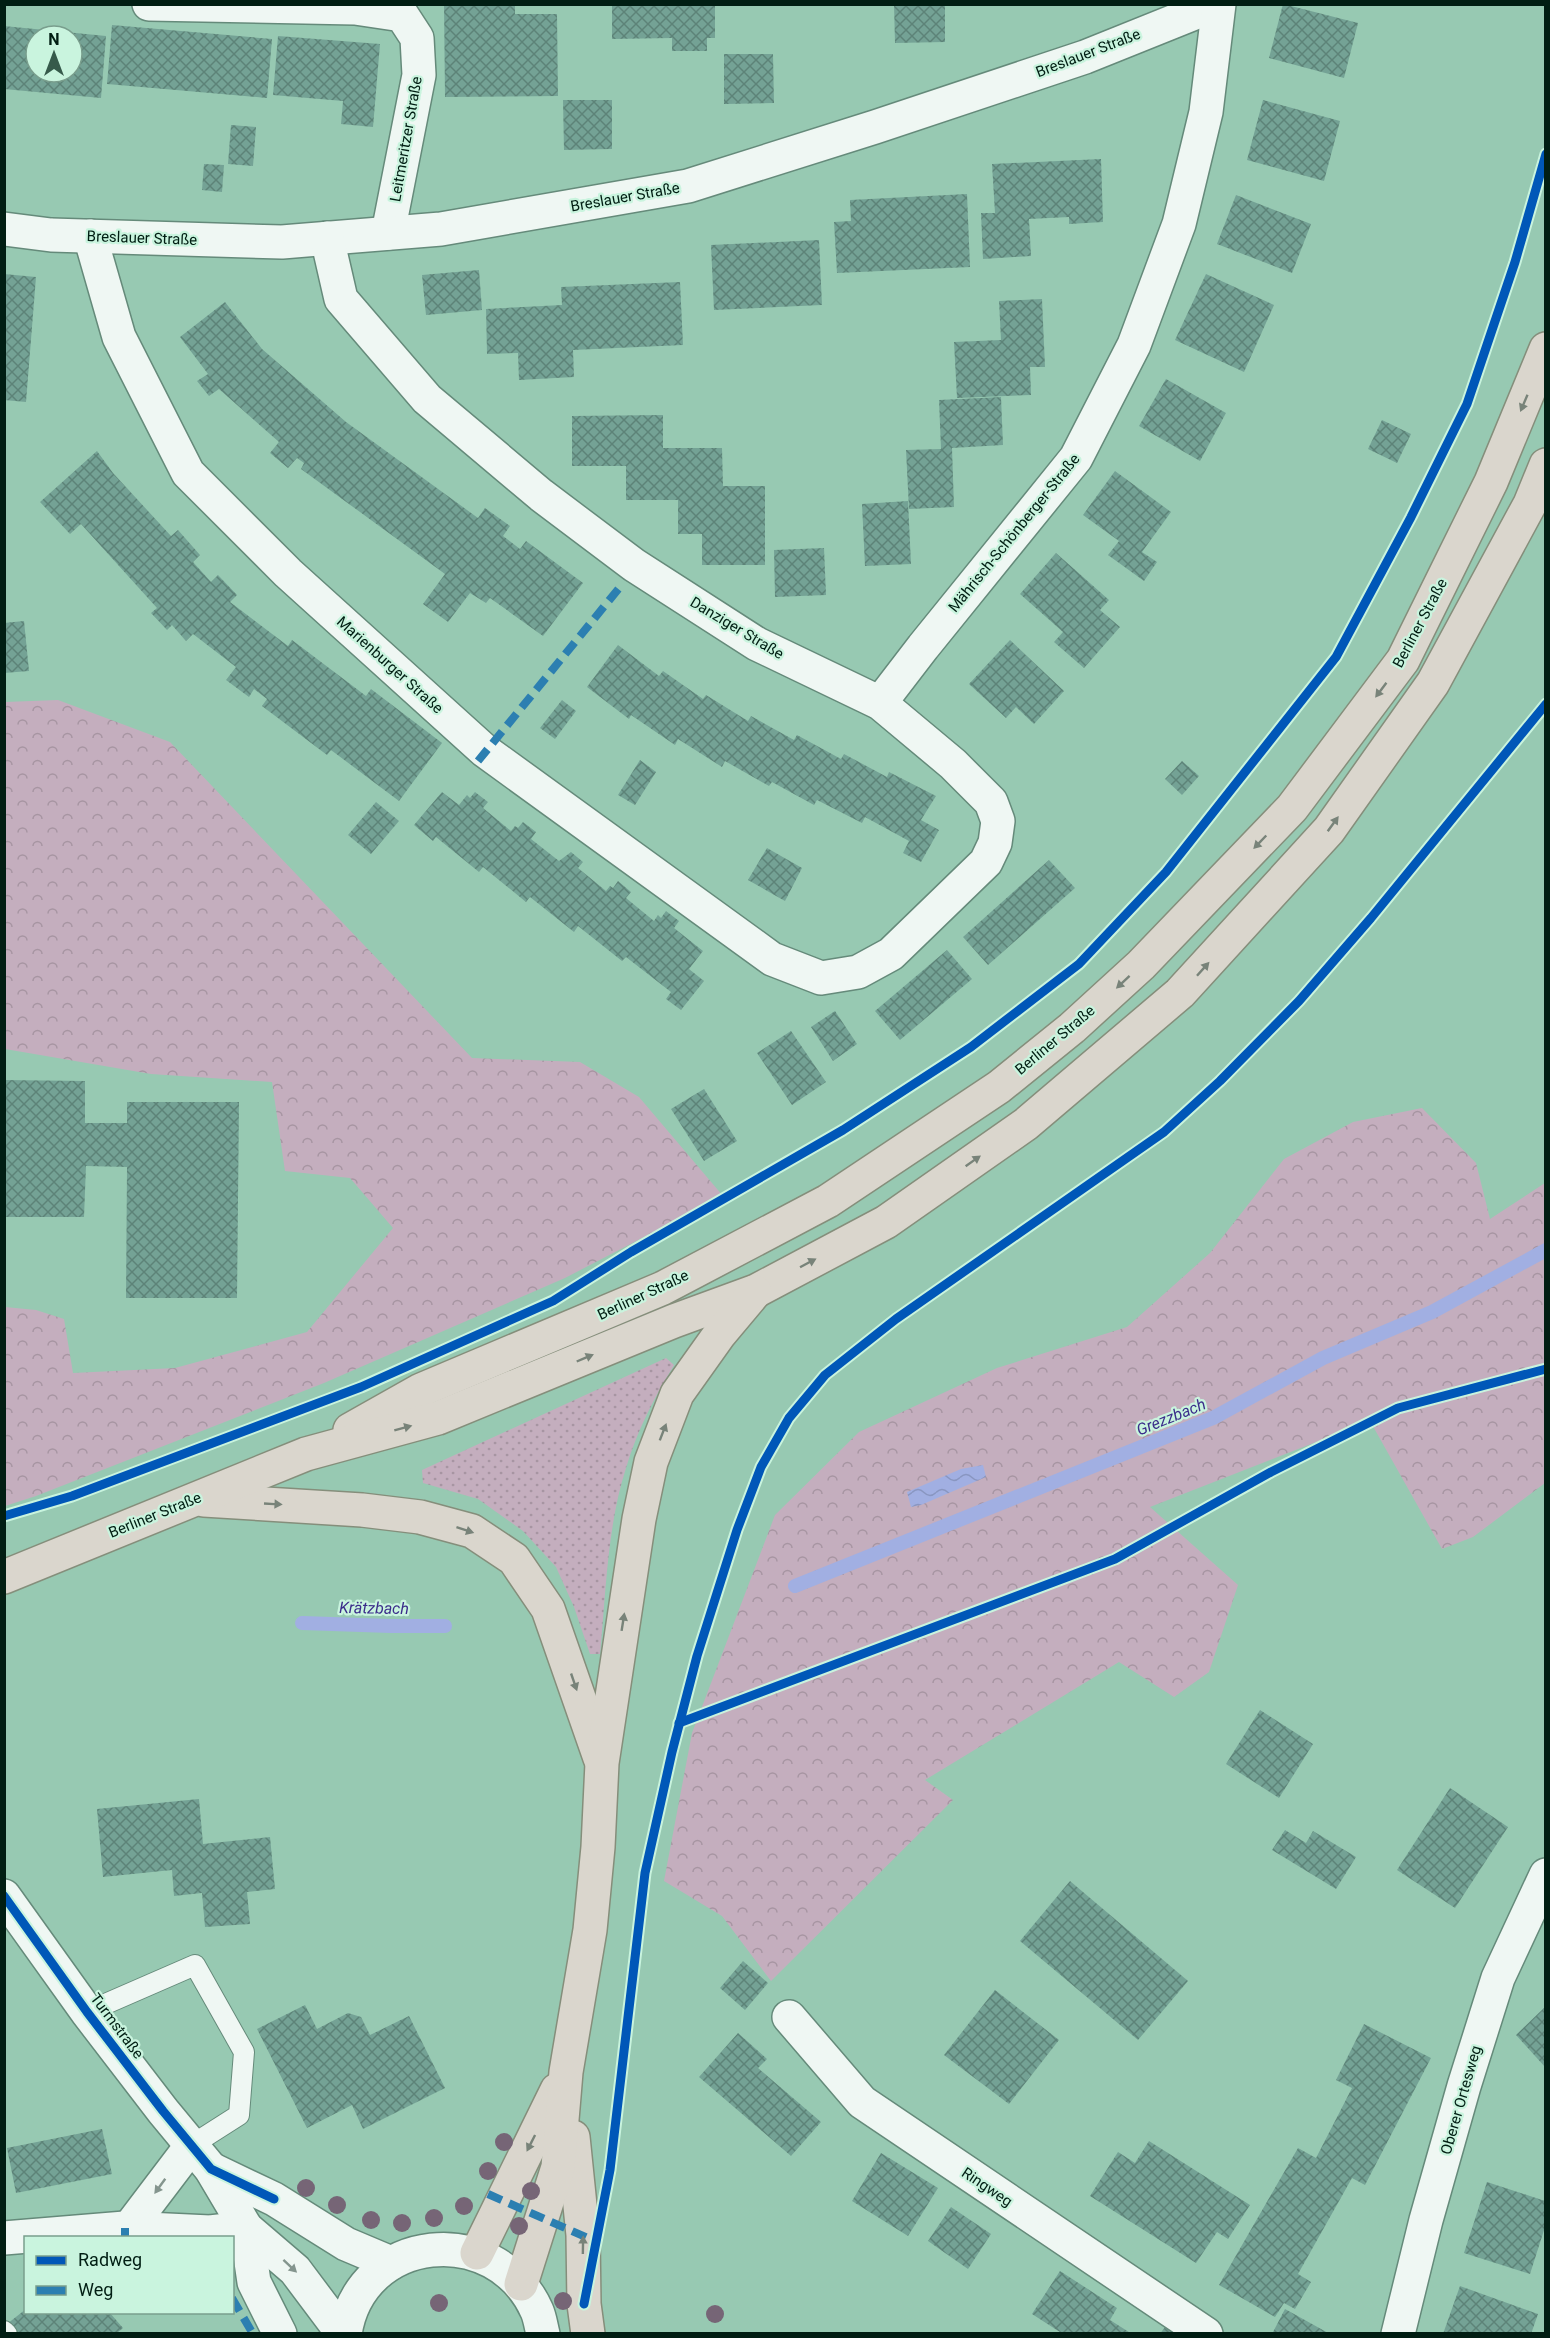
<svg xmlns="http://www.w3.org/2000/svg" width="1550" height="2338" font-family="Roboto,sans-serif">
<defs>
<pattern id="grass-dots" width="8" height="8" patternUnits="userSpaceOnUse" patternTransform="scale(1.5)"><rect width="8" height="8" fill="#c4aebe"/><path d="M2 2h.1M6 6h.1" fill="none" stroke="#a795a2" stroke-width="1.8" stroke-linecap="round"/></pattern>
<pattern id="forest-crowns" width="20" height="18" patternUnits="userSpaceOnUse" patternTransform="scale(1.5)"><rect width="20" height="18" fill="#c4aebe"/><path d="M2 6a3 3 0 1 1 6 0M12 15a3 3 0 1 1 6 0" fill="none" stroke="#a795a2"/></pattern>
<pattern id="water-waves" width="16" height="10" patternUnits="userSpaceOnUse" patternTransform="scale(1.5)"><rect width="16" height="10" fill="#a1afe2"/><path d="M0 5q4-4 8 0t8 0" fill="none" stroke="#8996c1"/></pattern>
<pattern id="building-cross-hatch" width="8" height="8" patternUnits="userSpaceOnUse" patternTransform="scale(1.5)"><rect width="8" height="8" fill="#74a295"/><path d="M0 0l8 8M0 8l8-8" fill="none" stroke="#5d8378"/></pattern>
</defs>
<rect width="100%" height="100%" fill="#97c9b2"/>
<path fill="url(#grass-dots)" d="M 666,1358 L 674,1365 C 654,1398 637,1431 626,1468 C 607,1527 606,1593 600,1654 L 590,1654 L 574,1607 L 556,1567 L 523,1531 L 478,1499 L 423,1483 L 422,1470 Z"/>
<g fill="url(#forest-crowns)">
<polygon points="58,700 170,742 472,1058 580,1062 639,1097 723,1196 565,1278 324,1383 36,1496 5,1506 5,1307 36,1310 64,1319 73,1373 175,1368 307,1332 393,1228 350,1178 285,1171 272,1082 151,1074 5,1049 5,702"/>
<polygon points="1422,1108 1476,1163 1490,1219 1545,1183 1545,1483 1473,1537 1442,1549 1370,1421 1150,1507 1238,1585 1209,1672 1174,1697 1119,1662 925,1780 953,1800 771,1981 722,1916 664,1881 692,1733 775,1515 859,1432 997,1368 1127,1327 1210,1253 1284,1159 1353,1122"/>
</g>
<polygon fill="url(#water-waves)" points="983,1465 986,1477 921,1505 911,1507 907,1492 961,1469"/>
<g fill="none" stroke-linecap="round" stroke-linejoin="round">
<g stroke="#a1afe2" stroke-width="14">
<polyline points="795,1586 1213,1418 1323,1358 1432,1312 1546,1250"/>
<polyline points="302,1623 391,1626 445,1626"/>
</g>
</g>
<g fill="url(#building-cross-hatch)" fill-rule="evenodd">
<polygon points="444,4 515,4 515,14 557,14 558,96 445,97"/>
<polygon points="612,4 715,4 715,38 707,38 707,51 672,51 672,38 612,39"/>
<polygon points="894,4 945,4 945,42 895,43"/>
<polygon points="1283,4 1358,23 1344,78 1269,58"/>
<polygon points="112,25 272,39 267,98 107,84"/>
<path d="M 4,26 L 106,36 L 101,98 L 4,89 ZM 36,36 L 72,36 L 72,72 L 36,72 Z"/>
<polygon points="278,36 380,44 373,127 341,124 343,101 273,95"/>
<polygon points="724,54 773,54 774,103 724,104"/>
<polygon points="563,100 612,100 612,149 564,150"/>
<polygon points="1263,100 1340,121 1324,181 1247,160"/>
<polygon points="231,125 256,127 253,166 228,164"/>
<polygon points="1101,159 1103,222 1069,224 1069,217 1029,219 1031,256 983,259 981,213 995,213 992,164"/>
<polygon points="204,164 224,165 222,192 202,190"/>
<polygon points="967,194 970,267 837,273 834,222 851,221 850,200"/>
<polygon points="1236,195 1311,224 1292,273 1217,244"/>
<polygon points="819,240 822,305 714,310 711,245"/>
<polygon points="479,270 482,310 426,315 422,275"/>
<polygon points="4,274 36,277 26,402 4,400"/>
<polygon points="1206,274 1274,305 1244,372 1175,340"/>
<polygon points="680,282 683,345 573,350 574,377 519,380 518,353 487,354 486,309 562,305 561,287"/>
<polygon points="1042,299 1045,367 1030,367 1031,395 957,398 954,342 1001,340 999,301"/>
<polygon points="225,302 262,349 346,422 478,518 485,508 510,526 503,536 520,549 526,541 583,583 543,636 490,598 486,603 470,593 448,622 423,604 445,574 301,469 304,463 297,458 288,468 270,453 279,442 219,389 209,396 197,381 208,374 180,337"/>
<polygon points="1166,379 1226,413 1200,461 1139,426"/>
<polygon points="1001,397 1003,445 952,448 954,507 909,509 906,450 941,449 939,400"/>
<polygon points="663,415 663,448 722,448 723,486 765,486 765,565 702,565 702,534 678,534 678,500 626,500 626,466 572,466 572,416"/>
<polygon points="1382,420 1411,434 1397,463 1368,449"/>
<polygon points="97,451 113,473 171,536 178,530 200,555 193,562 211,582 218,575 237,595 230,602 288,646 292,640 366,696 371,689 442,743 399,801 331,750 327,755 262,706 267,699 254,689 249,697 226,680 236,667 193,634 186,641 172,625 167,630 151,613 157,608 81,524 70,534 40,502"/>
<polygon points="1115,471 1171,512 1142,552 1157,562 1144,581 1108,555 1119,541 1083,515"/>
<polygon points="908,501 911,564 865,566 862,504"/>
<polygon points="824,548 826,595 775,597 774,550"/>
<polygon points="1056,553 1109,600 1100,610 1120,627 1084,668 1054,642 1063,632 1020,594"/>
<polygon points="24,621 29,671 4,673 4,623"/>
<polygon points="1010,640 1064,691 1034,724 1016,707 1006,718 969,684"/>
<polygon points="618,645 659,676 663,671 703,699 706,695 748,721 751,716 794,740 797,735 841,759 844,754 887,777 889,772 936,796 921,820 939,830 921,862 903,853 909,841 865,817 862,823 817,800 814,805 772,782 769,786 725,761 722,767 678,739 675,745 631,715 629,719 587,687"/>
<polygon points="562,700 576,711 555,739 540,728"/>
<polygon points="640,760 656,772 635,805 618,795"/>
<polygon points="1182,761 1199,776 1182,795 1165,779"/>
<polygon points="442,792 459,805 467,795 470,798 475,792 488,802 483,808 511,831 515,826 518,828 523,822 536,832 531,839 559,861 571,852 583,862 578,868 606,891 610,886 613,888 618,881 631,892 626,898 654,921 658,915 661,918 666,911 679,921 674,928 703,951 689,969 704,981 681,1010 666,999 671,992 626,957 622,961 578,926 574,932 530,897 526,902 483,867 479,872 436,837 433,841 414,825"/>
<polygon points="376,802 399,821 371,854 348,835"/>
<polygon points="767,848 802,868 785,901 748,880"/>
<polygon points="1049,860 1075,888 988,965 963,937"/>
<polygon points="947,950 972,979 900,1040 875,1011"/>
<polygon points="835,1011 857,1044 833,1061 811,1027"/>
<polygon points="791,1031 826,1082 792,1105 757,1053"/>
<polygon points="4,1080 85,1081 85,1123 127,1123 127,1102 239,1102 237,1298 126,1298 127,1167 86,1166 84,1217 4,1217"/>
<polygon points="704,1089 737,1141 704,1161 671,1109"/>
<polygon points="1260,1710 1313,1744 1279,1798 1226,1764"/>
<polygon points="1450,1788 1508,1827 1455,1908 1397,1870"/>
<polygon points="199,1799 203,1844 270,1837 275,1889 247,1892 250,1924 205,1927 202,1893 174,1896 172,1870 103,1877 97,1809"/>
<polygon points="1285,1830 1306,1843 1313,1831 1356,1857 1336,1889 1272,1850"/>
<polygon points="1070,1881 1188,1981 1138,2040 1020,1941"/>
<polygon points="743,1961 768,1983 745,2010 720,1988"/>
<polygon points="995,1990 1059,2040 1009,2104 944,2055"/>
<polygon points="305,2005 317,2029 348,2013 361,2017 370,2035 409,2016 445,2088 363,2129 352,2105 307,2128 257,2029"/>
<polygon points="1545,2007 1545,2067 1516,2035"/>
<polygon points="1364,2024 1431,2058 1365,2185 1352,2178 1298,2274 1311,2282 1295,2309 1284,2303 1275,2317 1219,2285 1298,2148 1316,2158 1352,2088 1336,2080"/>
<polygon points="738,2033 767,2059 758,2068 821,2122 791,2156 699,2077"/>
<polygon points="102,2129 112,2174 16,2193 7,2148"/>
<polygon points="1149,2141 1250,2205 1228,2239 1217,2232 1196,2263 1090,2196 1118,2152 1135,2163"/>
<polygon points="881,2153 938,2188 908,2236 852,2201"/>
<polygon points="1487,2182 1545,2201 1545,2227 1530,2274 1464,2253"/>
<polygon points="951,2207 991,2234 968,2269 928,2241"/>
<polygon points="1060,2271 1117,2308 1110,2320 1132,2334 1063,2334 1032,2314"/>
<polygon points="1460,2286 1538,2314 1531,2334 1443,2334"/>
<polygon points="26,2309 26,2313 110,2313 123,2328 116,2334 16,2334 7,2324"/>
<polygon points="1285,2309 1330,2334 1272,2334"/>
<polygon points="1168,2323 1182,2334 1160,2334"/>
</g>
<g fill="none" stroke-linecap="round" stroke-linejoin="round">
<defs>
<g id="service">
<polyline points="87,2012 195,1965 244,2052 239,2115 192,2145"/>
<polyline points="4,2331 7,2334"/>
</g>
<g id="minor">
<polyline points="149,4 355,8 402,15 417,38 419,75 388,233"/>
<polyline points="4,229 51,235 282,242 441,229 688,186 875,127 1085,57 1217,4"/>
<polyline points="90,236 119,337 188,473 288,573 485,751 772,959 821,978 858,972 891,954 986,862 995,843 998,821 991,802 953,764 880,703 757,644 634,565 541,495 427,399 341,299 327,238"/>
<polyline points="880,703 923,647 1076,458 1134,345 1179,224 1206,112 1219,4"/>
<polyline points="789,2017 862,2102 1206,2334"/>
<polyline points="129,2228 192,2145"/>
<polyline points="4,2238 125,2228 210,2232 246,2228"/>
</g>
<g id="secondary">
<polyline points="4,1896 87,2012 163,2111 211,2169 246,2228 295,2270 343,2334"/>
<polyline points="211,2169 274,2199 346,2244 391,2263"/>
<polyline points="246,2228 254,2282 280,2334"/>
<path d="M 345,2334 C 360,2233 496,2219 537,2311 C 540,2318 541,2326 543,2334"/>
<polyline points="1398,2334 1426,2220 1464,2086 1498,1978 1546,1875"/>
</g>
<g id="trunk">
<polyline points="350,1430 421,1390 663,1288 828,1201 999,1087 1072,1028 1141,965 1292,808 1403,660 1491,482 1546,349"/>
<polyline points="204,1500 362,1510 420,1517 472,1531 514,1559 548,1609 600,1758"/>
<polyline points="4,1577 306,1454 438,1418 674,1321 756,1291 886,1222 1026,1124 1180,993 1329,830 1433,683 1530,504 1546,465"/>
<polyline points="573,2137 583,2235 584,2304 588,2334"/>
<polyline points="477,2253 557,2090"/>
<polyline points="521,2284 558,2167 566,2072 590,1930 598,1847 602,1763 639,1519 651,1462 677,1394 719,1335 755,1292"/>
</g>
</defs>
<use href="#service" stroke="#658a7a" stroke-width="22"/>
<use href="#minor" stroke="#658a7a" stroke-width="36"/>
<use href="#secondary" stroke="#658a7a" stroke-width="36"/>
<use href="#trunk" stroke="#858e7b" stroke-width="36"/>
<use href="#service" stroke="#eff7f3" stroke-width="20"/>
<use href="#minor" stroke="#eff7f3" stroke-width="33"/>
<use href="#secondary" stroke="#eff7f3" stroke-width="33"/>
<use href="#trunk" stroke="#dad6cd" stroke-width="33"/>
<g stroke="#2c7fb1" stroke-width="8" stroke-dasharray="15 8" stroke-linecap="butt">
<polyline points="478,761 620,587"/>
<polyline points="488,2194 597,2242 598,2239"/>
<polyline points="125,2228 125,2238"/>
<polyline points="232,2298 253,2334"/>
</g>
<defs>
<g id="cycleway">
<polyline points="4,1516 72,1496 361,1387 553,1301 631,1252 843,1130 971,1047 1079,964 1166,872 1336,657 1411,517 1467,404 1515,262 1546,154"/>
<polyline points="679,1723 1115,1559 1271,1472 1398,1408 1546,1369"/>
<polyline points="4,1896 87,2012 163,2111 211,2169 274,2199"/>
<polyline points="584,2304 610,2170 645,1873 672,1752 697,1656 737,1530 761,1467 789,1418 825,1375 896,1319 1164,1132 1220,1081 1299,1001 1371,918 1546,704"/>
</g>
</defs>
<use href="#cycleway" stroke="#c9f4de" stroke-width="13"/>
<use href="#cycleway" stroke="#0057b8" stroke-width="9"/>
</g>
<g fill="#766576">
<circle cx="504" cy="2142" r="9"/>
<circle cx="488" cy="2171" r="9"/>
<circle cx="306" cy="2188" r="9"/>
<circle cx="531" cy="2191" r="9"/>
<circle cx="337" cy="2205" r="9"/>
<circle cx="464" cy="2206" r="9"/>
<circle cx="434" cy="2218" r="9"/>
<circle cx="371" cy="2220" r="9"/>
<circle cx="402" cy="2223" r="9"/>
<circle cx="519" cy="2226" r="9"/>
<circle cx="563" cy="2301" r="9"/>
<circle cx="439" cy="2303" r="9"/>
<circle cx="715" cy="2314" r="9"/>
</g>
<defs><path id="oneway-solid" d="M-6-.8H1V-3.2L6.5 0L1 3.2V.8H-6Z" transform="scale(1.5)"/></defs>
<g fill="#788379">
<use href="#oneway-solid" transform="translate(1524 403) rotate(113)"/>
<use href="#oneway-solid" transform="translate(1381 690) rotate(127)"/>
<use href="#oneway-solid" transform="translate(1333 824) rotate(-54)"/>
<use href="#oneway-solid" transform="translate(1260 842) rotate(134)"/>
<use href="#oneway-solid" transform="translate(1203 969) rotate(-48)"/>
<use href="#oneway-solid" transform="translate(1123 982) rotate(137)"/>
<use href="#oneway-solid" transform="translate(973 1161) rotate(-35)"/>
<use href="#oneway-solid" transform="translate(808 1263) rotate(-28)"/>
<use href="#oneway-solid" transform="translate(585 1358) rotate(-23)"/>
<use href="#oneway-solid" transform="translate(403 1428) rotate(-15)"/>
<use href="#oneway-solid" transform="translate(663 1432) rotate(-69)"/>
<use href="#oneway-solid" transform="translate(273 1504) rotate(3)"/>
<use href="#oneway-solid" transform="translate(465 1530) rotate(18)"/>
<use href="#oneway-solid" transform="translate(623 1622) rotate(-81)"/>
<use href="#oneway-solid" transform="translate(574 1682) rotate(71)"/>
<use href="#oneway-solid" transform="translate(531 2143) rotate(117)"/>
<use href="#oneway-solid" transform="translate(583 2245) rotate(-89)"/>
</g>
<g fill="#84958e">
<use href="#oneway-solid" transform="translate(160 2186) rotate(126)"/>
<use href="#oneway-solid" transform="translate(290 2266) rotate(43)"/>
</g>
<g text-anchor="middle" dominant-baseline="central" stroke-width="4.5" stroke-linejoin="round" paint-order="stroke">
<g font-size="15" fill="#011e13" stroke="#c9f4de">
<text transform="translate(1088 53) rotate(-21)">Breslauer Straße</text>
<text transform="translate(406 139) rotate(-80)">Leitmeritzer Straße</text>
<text transform="translate(625 197) rotate(-10)">Breslauer Straße</text>
<text transform="translate(142 238) rotate(2)">Breslauer Straße</text>
<text transform="translate(1014 533) rotate(-51)">Mährisch-Schönberger-Straße</text>
<text transform="translate(1420 623) rotate(-62)">Berliner Straße</text>
<text transform="translate(737 628) rotate(31)">Danziger Straße</text>
<text transform="translate(390 665) rotate(42)">Marienburger Straße</text>
<text transform="translate(1055 1040) rotate(-40)">Berliner Straße</text>
<text transform="translate(643 1295) rotate(-25)">Berliner Straße</text>
<text transform="translate(155 1515) rotate(-22)">Berliner Straße</text>
<text transform="translate(117 2026) rotate(53)">Turmstraße</text>
<text transform="translate(1461 2100) rotate(-74)">Oberer Ortesweg</text>
<text transform="translate(987 2187) rotate(34)">Ringweg</text>
</g>
<g font-size="16" font-style="italic" fill="#3b2d8a" stroke="#c9f4de">
<text transform="translate(1171 1417) rotate(-22)">Grezzbach</text>
<text transform="translate(374 1608) rotate(1)">Krätzbach</text>
</g>
</g>
<rect width="1550" height="2338" fill="none" stroke="#011e13" stroke-width="12"/>
<rect x="24" y="2236" width="210" height="78" fill="#c9f4de" stroke="#799e8d" stroke-width="1.5"/>
<rect x="36" y="2256" width="30" height="9" fill="#0057b8" stroke="#799e8d" stroke-width="1.5"/>
<text x="78" y="2266" font-size="18" fill="#011e13">Radweg</text>
<rect x="36" y="2286" width="30" height="9" fill="#2c7fb1" stroke="#799e8d" stroke-width="1.5"/>
<text x="78" y="2296" font-size="18" fill="#011e13">Weg</text>
<g transform="translate(54 54)"><circle r="28" fill="#c9f4de" stroke="#799e8d" stroke-width="1.5"/>
<path d="M0-4.5L10 22L0 15L-10 22Z" fill="#365a4b"/>
<text y="-9" font-size="16" font-weight="bold" text-anchor="middle" fill="#011e13">N</text>
</g>
</svg>
